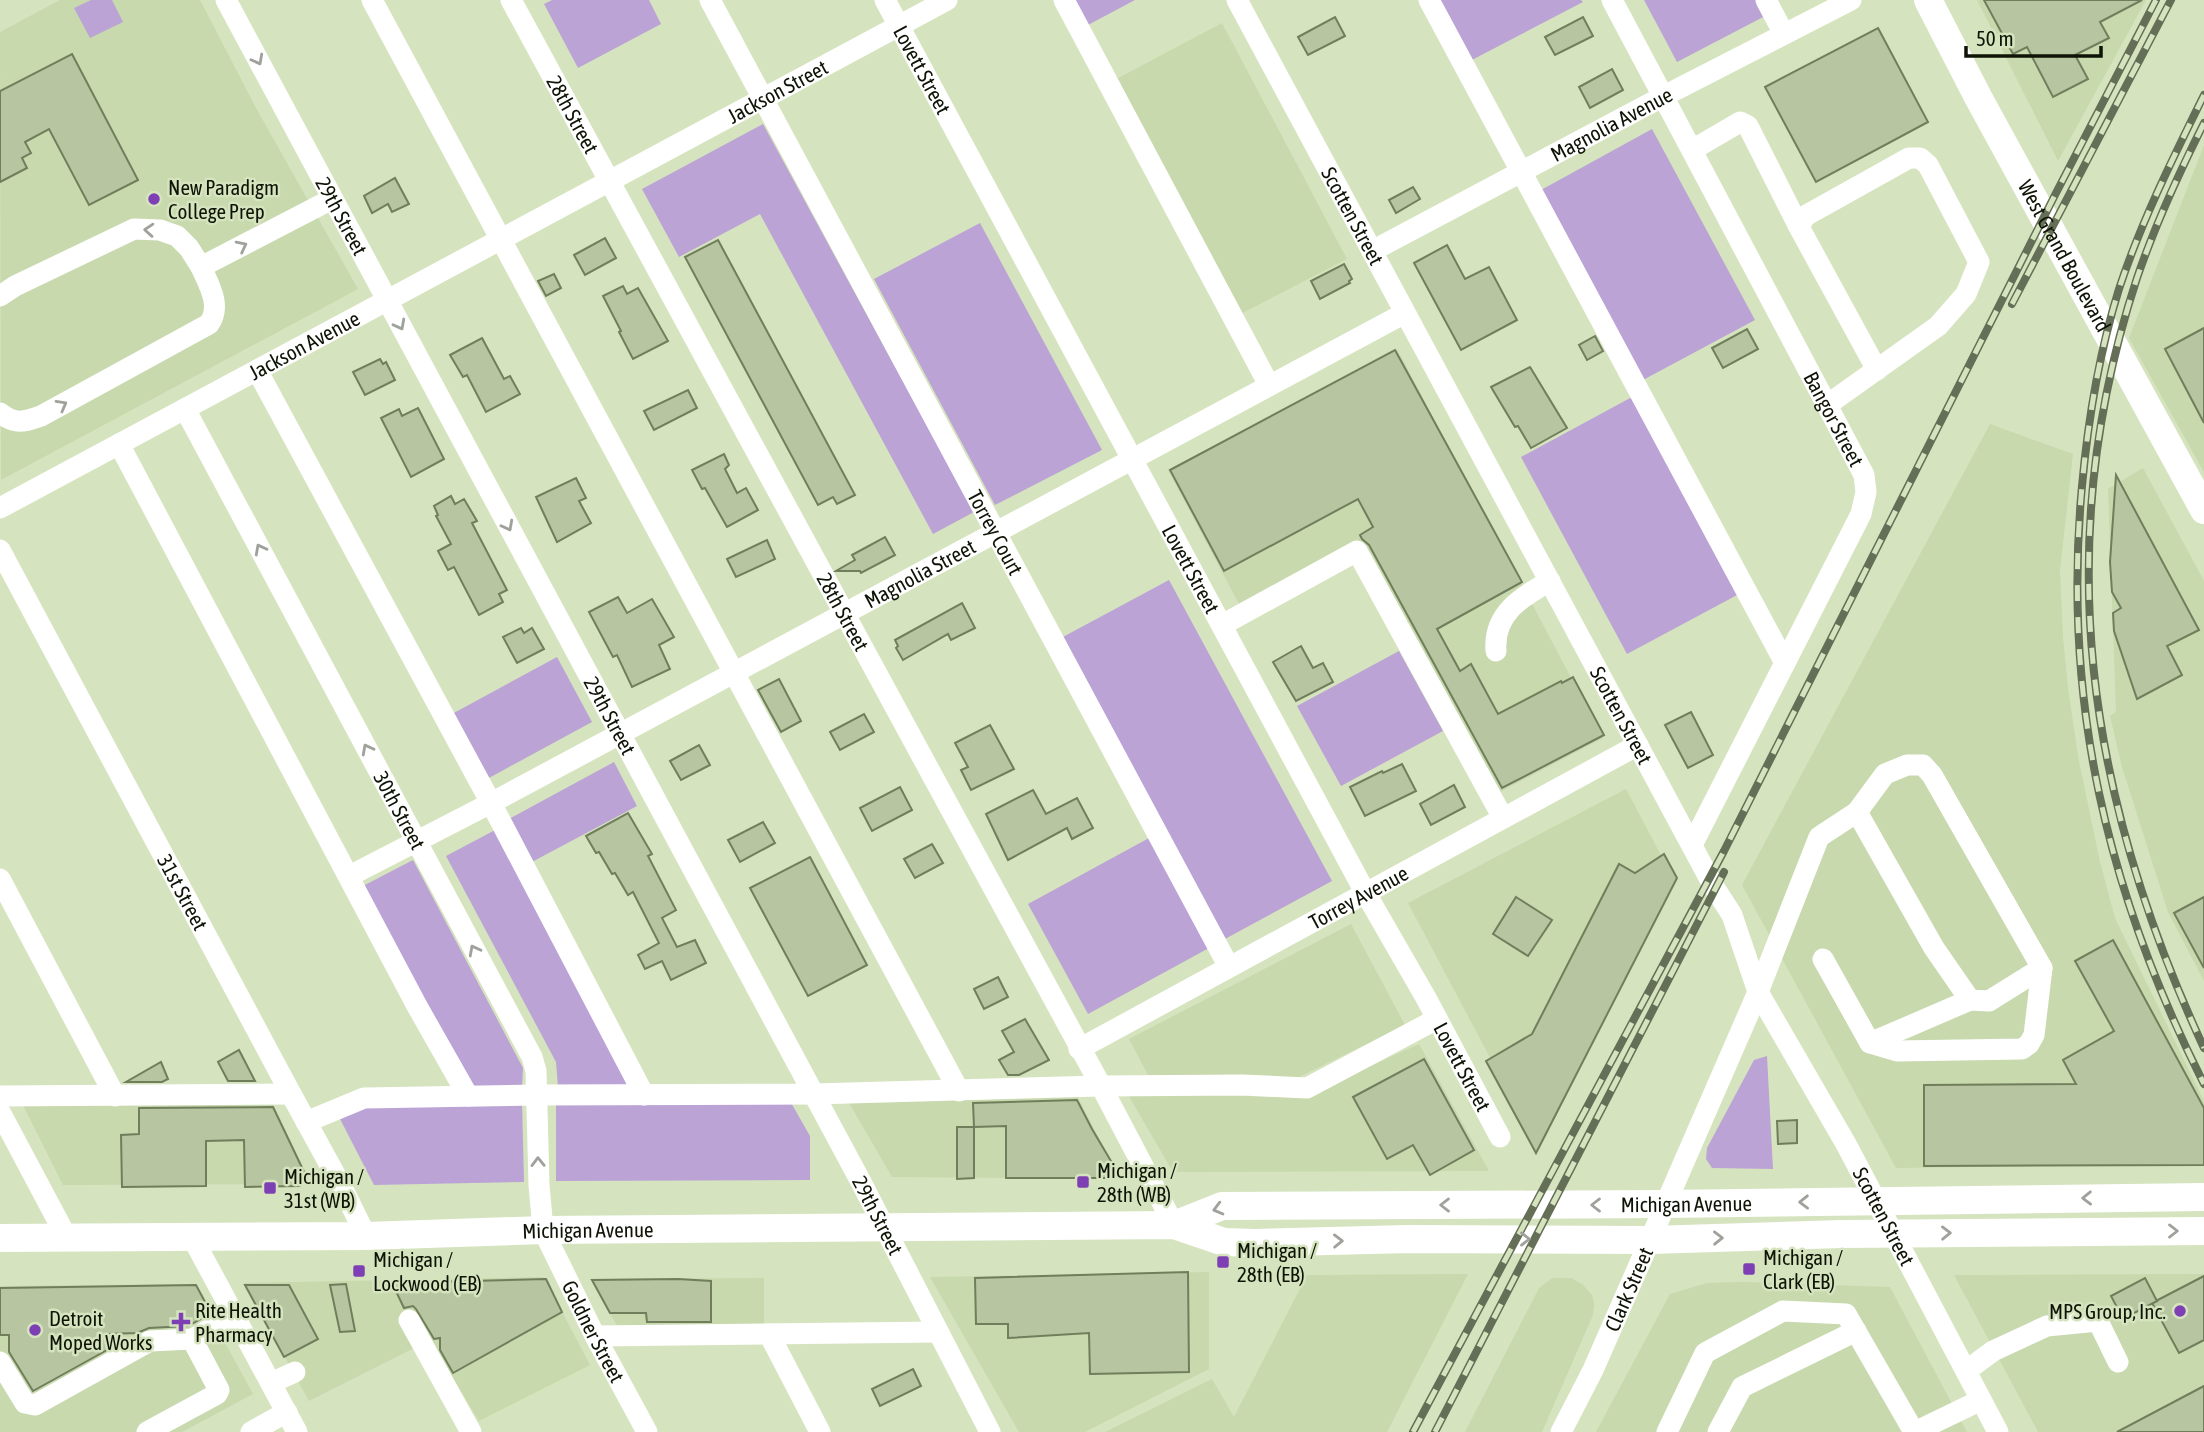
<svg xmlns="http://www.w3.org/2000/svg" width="2204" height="1432" font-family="'Asap Condensed',sans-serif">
<rect width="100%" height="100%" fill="#d5e4be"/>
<g fill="#c7d9ad">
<polygon points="60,0 200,0 256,108 358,289 1,480 0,32"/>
<polygon points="1977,0 2146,0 2058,161"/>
<polygon points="1222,23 1347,259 1233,318 1109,83"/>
<polygon points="2204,145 2204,472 2129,338"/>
<polygon points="1397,349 1603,738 1498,793 1372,555 1248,621 1168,470"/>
<polygon points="1990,424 2073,454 2060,570 2063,637 2068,688 2078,756 2100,862 2115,918 2204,1101 2204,1164 1896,1168 1742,885"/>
<polygon points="2143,468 2204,581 2204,981 2168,912 2122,767 2110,716 2116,712 2108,489"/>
<polygon points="1626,789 1674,880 1539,1150 1408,903"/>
<polygon points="1351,924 1405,1025 1291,1081 1148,1075 1129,1039"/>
<polygon points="1419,1044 1489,1171 1173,1172 1127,1093 1305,1096"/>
<polygon points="1076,1094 1120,1179 892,1177 848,1101"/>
<polygon points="270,1098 311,1184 63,1185 22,1103"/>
<polygon points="1209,1272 1209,1369 1085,1432 1019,1432 930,1277"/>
<polygon points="1468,1274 1387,1432 1105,1432 1212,1379 1234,1417 1307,1275"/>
<polygon points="2204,1274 2204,1432 2038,1432 1954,1275"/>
<polygon points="544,1277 590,1365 479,1421 431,1342 416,1347 309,1401 244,1283"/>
<polygon points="764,1278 764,1328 619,1329 590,1279"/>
<polygon points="1552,1278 1571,1278 1582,1284 1592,1295 1594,1304 1593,1315 1542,1432 1465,1432 1539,1288"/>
<polygon points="1742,1282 1890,1287 1967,1432 1596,1432 1670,1294 1707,1283"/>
<polygon points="193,1284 253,1394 182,1432 0,1432 0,1286"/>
</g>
<g fill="#bba3d6">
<polygon points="91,0 112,0 123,22 90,38 74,8"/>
<polygon points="552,0 649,0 661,24 578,68 544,4"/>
<polygon points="1074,0 1135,0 1088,25"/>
<polygon points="1438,0 1581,0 1583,2 1470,61"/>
<polygon points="1644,0 1759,0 1767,15 1677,62"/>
<polygon points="763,124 974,512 933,534 760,214 679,257 642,189"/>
<polygon points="1652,129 1755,320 1643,380 1541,190"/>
<polygon points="980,223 1102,450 995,505 874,279"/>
<polygon points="1632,397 1739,594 1627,654 1521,457"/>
<polygon points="1169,580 1332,881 1225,939 1061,638"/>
<polygon points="1399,651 1443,731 1341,786 1297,706"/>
<polygon points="557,657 592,722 487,779 452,714"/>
<polygon points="614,762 637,806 530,863 507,820"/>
<polygon points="497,829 626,1070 627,1085 558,1087 556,1062 446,856"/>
<polygon points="1149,838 1209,948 1088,1014 1028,904"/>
<polygon points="413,860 523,1068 522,1088 470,1090 361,887"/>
<polygon points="1767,1056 1773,1169 1712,1168 1706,1159 1707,1148 1754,1060"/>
<polygon points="522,1101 524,1182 374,1185 339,1117 369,1104"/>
<polygon points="556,1101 790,1101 810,1136 810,1180 556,1181"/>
</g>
<g fill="#b7c6a1" stroke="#707e5c" stroke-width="2">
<polygon points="1984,0 2142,0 2100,22 2109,38 2075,55 2088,79 2053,97 2027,47 2013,54"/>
<polygon points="1335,17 1345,36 1308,55 1298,37"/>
<polygon points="1583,17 1593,36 1555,55 1545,37"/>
<polygon points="1878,28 1928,122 1816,182 1765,87"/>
<polygon points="72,54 138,180 89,205 49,129 25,142 31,153 22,158 27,168 0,182 0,91"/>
<polygon points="1612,69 1623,90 1590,108 1579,87"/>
<polygon points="395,178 409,204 392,212 388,204 372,213 364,196"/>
<polygon points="1413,187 1420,199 1396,213 1389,200"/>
<polygon points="605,238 616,258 585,275 574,255"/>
<polygon points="718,240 855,495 837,504 833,497 818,505 685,257"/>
<polygon points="1447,245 1465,279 1489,267 1517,320 1461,350 1414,263"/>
<polygon points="1344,264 1352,279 1349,281 1350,283 1320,299 1311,281"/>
<polygon points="554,274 561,288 546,296 538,281"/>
<polygon points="623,286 627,294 638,288 668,341 633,359 619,332 621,331 603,296"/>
<polygon points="2204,328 2204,423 2165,349"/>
<polygon points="1747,329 1758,349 1723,368 1712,348"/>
<polygon points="1595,336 1603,351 1587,360 1579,345"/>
<polygon points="482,338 504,379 510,376 520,394 486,412 467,375 463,377 450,355"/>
<polygon points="1395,350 1522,582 1437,629 1460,671 1471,664 1498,714 1561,681 1562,683 1573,677 1604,735 1502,788 1369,545 1362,539 1360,535 1373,527 1358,499 1224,571 1170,470"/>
<polygon points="380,359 383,364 386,362 395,380 365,395 353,372"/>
<polygon points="1530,367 1567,428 1531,448 1518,426 1515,427 1491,387"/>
<polygon points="688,390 697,408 654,430 644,411"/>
<polygon points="418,408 444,459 411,477 381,418 399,409 402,416"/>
<polygon points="724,454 729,465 725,469 737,493 746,488 758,510 727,527 705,488 702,489 692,470"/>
<polygon points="2116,475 2199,630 2167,646 2182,675 2137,699 2114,631 2113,613 2121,608 2112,592 2110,562"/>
<polygon points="576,478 586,498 579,501 591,523 557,542 536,497"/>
<polygon points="451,496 455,504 464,499 477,521 472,523 507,590 499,594 503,602 479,615 454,567 448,570 438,551 451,544 436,516 438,515 434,506"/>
<polygon points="885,537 895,555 861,573 860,571 836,571 855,560 852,555"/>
<polygon points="767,540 775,559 736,577 727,559"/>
<polygon points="618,597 627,613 652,599 674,637 659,645 670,669 632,687 617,655 613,657 589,612"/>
<polygon points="962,603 975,628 951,640 948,634 903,660 896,648 898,646 895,640"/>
<polygon points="521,628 524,633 532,628 544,649 517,663 503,637"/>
<polygon points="1301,646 1313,668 1323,663 1333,682 1296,701 1273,662"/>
<polygon points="779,679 801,721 781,732 758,690"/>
<polygon points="1691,712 1713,755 1688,768 1665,725"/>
<polygon points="864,714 874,732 840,750 830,732"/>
<polygon points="990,725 1014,769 971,790 961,770 968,767 955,743"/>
<polygon points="699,745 710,765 681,780 670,761"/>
<polygon points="1402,764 1416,791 1365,816 1350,787 1382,771 1383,773"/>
<polygon points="1454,785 1465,807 1431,825 1420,804"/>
<polygon points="900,787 912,810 872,831 860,808"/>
<polygon points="1033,790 1046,814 1077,798 1093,828 1072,839 1067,828 1008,860 986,814"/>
<polygon points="628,813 652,854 648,856 676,910 662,918 677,947 695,940 706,963 671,980 662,961 645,969 638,955 659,943 633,892 628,895 615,873 612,874 599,852 596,853 586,836"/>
<polygon points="763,822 775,843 740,862 728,840"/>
<polygon points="932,844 943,863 915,878 904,859"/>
<polygon points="1664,854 1677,878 1536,1153 1486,1061 1532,1034 1619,864 1635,873"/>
<polygon points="810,857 867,965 808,996 750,888"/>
<polygon points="1516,897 1552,920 1528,956 1493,934"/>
<polygon points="2204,897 2204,968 2174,913"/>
<polygon points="2113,940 2204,1108 2204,1165 1924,1166 1924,1085 2076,1084 2063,1060 2114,1031 2075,961"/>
<polygon points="998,977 1008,997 984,1009 974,989"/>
<polygon points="1025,1019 1049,1060 1019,1075 1008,1075 999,1060 1014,1052 1002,1031"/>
<polygon points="239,1050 255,1081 228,1081 218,1062"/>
<polygon points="1424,1059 1474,1150 1430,1175 1413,1145 1387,1159 1353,1097"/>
<polygon points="161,1062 168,1079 162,1082 126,1082"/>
<polygon points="1077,1100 1092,1129 1121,1178 1006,1178 1006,1126 974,1127 973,1103"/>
<polygon points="273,1107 306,1176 300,1186 245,1187 244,1140 206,1141 206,1186 122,1187 121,1135 139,1134 139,1108"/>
<polygon points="1797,1120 1797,1143 1778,1144 1777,1121"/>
<polygon points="957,1127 974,1127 974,1178 957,1179"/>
<polygon points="1188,1272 1189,1372 1090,1374 1089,1333 1008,1338 1008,1324 976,1324 975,1278"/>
<polygon points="2204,1276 2204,1340 2179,1353 2152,1303"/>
<polygon points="2145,1278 2157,1301 2123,1319 2111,1296"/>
<polygon points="546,1279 562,1312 453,1373 440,1350 440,1338 434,1339 416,1309 413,1306 404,1308 392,1283"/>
<polygon points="678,1279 711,1281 711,1322 647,1322 646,1313 610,1313 592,1280"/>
<polygon points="346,1284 355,1331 340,1332 330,1285"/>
<polygon points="196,1285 211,1313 188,1326 149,1328 137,1333 107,1334 107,1350 33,1391 9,1352 9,1335 0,1335 0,1288"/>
<polygon points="245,1285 289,1285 318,1339 284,1357"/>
<polygon points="913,1369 921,1386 880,1406 872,1389"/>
<polygon points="2204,1386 2204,1432 2117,1432"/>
</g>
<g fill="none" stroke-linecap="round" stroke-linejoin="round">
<g stroke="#fff" stroke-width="21">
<path id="s1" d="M 226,0 L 861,1182 L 990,1432"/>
<polyline points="372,0 959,1091"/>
<path id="s2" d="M 511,0 L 1101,1086 L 1174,1225"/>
<path id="s3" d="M 710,0 L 1229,967"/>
<path id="s4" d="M 885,0 L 1365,892 L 1426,998 L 1500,1137"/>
<polyline points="1064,0 1269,385"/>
<path id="s5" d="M 1237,0 L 1714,887 L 1732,915 L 1758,992 L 1846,1144 L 1998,1432"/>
<polyline points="1429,0 1785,663"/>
<path id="s6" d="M 1612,0 L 1864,475 L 1866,492 L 1861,514 L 1692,845"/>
<polyline points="1766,0 1784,34"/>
<polyline points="1692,150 1740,122 1748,126 1799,227"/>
<path id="s7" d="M 1372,251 L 1664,96 L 1851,0"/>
<polyline points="0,296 15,286 134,229 160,230 177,236 189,248 201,267"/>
<polyline points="257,370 491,803 644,1095"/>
<polyline points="1827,405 1938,326 1966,294 1979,262 1928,165 1920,158 1909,158 1805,216 1799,227 1877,370"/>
<path id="s8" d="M 185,409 L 532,1057 L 536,1071 L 539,1185 L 543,1230 L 595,1336 L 647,1432"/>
<path d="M 0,413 C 15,425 24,422 41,416 L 209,324 C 222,306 209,285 201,267 L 332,199"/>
<polyline points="119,444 417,1006 468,1096"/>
<path id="s9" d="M 0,508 L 947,0"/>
<path id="s10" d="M 0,550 L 291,1094 L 343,1189 L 366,1236"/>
<polyline points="1222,625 1357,551 1503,818"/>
<path d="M 1496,651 C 1493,614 1521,597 1550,581"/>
<polyline points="1857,812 1934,948 1970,1000 1989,1001 2042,968"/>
<path id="s11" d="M 359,871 L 491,803 L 1405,313"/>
<polyline points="0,879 115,1096"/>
<polyline points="1870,1043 1970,1000"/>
<path id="s12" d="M 1079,1049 L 1638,745"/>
<polyline points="0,1096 291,1094"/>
<polyline points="0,1112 67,1238"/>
<polyline points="306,1122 364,1098 537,1095 814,1094 1101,1086 1242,1085 1307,1088 1437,1019"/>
<polyline points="192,1237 297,1432"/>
<polyline points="409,1320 471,1432"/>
<polyline points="769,1334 820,1432"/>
<polyline points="595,1336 938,1332"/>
<polyline points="0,1362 25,1403 35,1405 150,1341 192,1339 234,1315"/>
<polyline points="1966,1371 1993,1351 2047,1326 2098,1321 2118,1362"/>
<polyline points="271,1383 295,1372"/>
<polyline points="147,1432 217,1394 219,1390 192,1339"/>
<polyline points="251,1432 287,1412"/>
<path id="s13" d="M 1561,1432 L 1593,1370 L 1650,1240 L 1758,992 L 1819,837 L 1857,812 L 1885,774 L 1907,765 L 1923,765 L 1932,775 L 2042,968 L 2034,1035 L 2029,1044 L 2022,1049 L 1897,1051 L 1870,1043 L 1823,959"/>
<polyline points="1667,1432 1705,1353 1783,1311 1846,1314 1914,1432"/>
<polyline points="1718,1432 1742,1387 1856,1331"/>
<polyline points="1915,1432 1981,1400"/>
</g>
<g stroke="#fff" stroke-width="28">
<path id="s14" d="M 1928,0 L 1978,97 L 2204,510"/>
<path id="s15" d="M 1174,1225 L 1222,1206 L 1664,1204 L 2204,1197"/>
<path id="s16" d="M 0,1238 L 366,1236 L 543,1230 L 1174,1225 L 1224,1242 L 1255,1243 L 1408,1239 L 1650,1240 L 1841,1234 L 2204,1231"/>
</g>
<defs>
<g id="rail">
<path d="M 2204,95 C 2173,158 2141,222 2119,289 C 2099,353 2088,420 2082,486 C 2062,701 2107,892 2204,1084"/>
<path d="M 2204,123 C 2179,173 2155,225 2137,278 C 2049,545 2087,797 2204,1048"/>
<polyline points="2012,304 2171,0"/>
<polyline points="1413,1432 1724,851 2056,193 2156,0"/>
<polyline points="1435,1432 1724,872"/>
</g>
</defs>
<use href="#rail" stroke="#656e56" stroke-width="8"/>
<use href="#rail" stroke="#d5e4be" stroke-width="5" stroke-dasharray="16" stroke-linecap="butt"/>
</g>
<defs><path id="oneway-chevron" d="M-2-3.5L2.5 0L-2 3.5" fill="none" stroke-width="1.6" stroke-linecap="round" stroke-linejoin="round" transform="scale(1.75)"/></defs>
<g stroke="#9fa19b">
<use href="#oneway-chevron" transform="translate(258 60) rotate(62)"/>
<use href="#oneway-chevron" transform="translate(149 230) rotate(-176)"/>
<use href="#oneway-chevron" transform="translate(242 246) rotate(-27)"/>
<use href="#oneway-chevron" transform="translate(400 325) rotate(62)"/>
<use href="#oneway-chevron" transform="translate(62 405) rotate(-29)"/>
<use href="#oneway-chevron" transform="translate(508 526) rotate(62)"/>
<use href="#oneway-chevron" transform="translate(260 549) rotate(-118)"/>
<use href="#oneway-chevron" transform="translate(367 749) rotate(-118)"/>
<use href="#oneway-chevron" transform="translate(474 950) rotate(-118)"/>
<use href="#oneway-chevron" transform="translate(538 1162) rotate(-91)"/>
<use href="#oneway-chevron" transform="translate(2087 1198) rotate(179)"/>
<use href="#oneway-chevron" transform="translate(1804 1202) rotate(179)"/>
<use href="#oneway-chevron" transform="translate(1445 1205) rotate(180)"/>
<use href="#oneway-chevron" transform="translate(1596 1205) rotate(180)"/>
<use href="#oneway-chevron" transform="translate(1218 1209) rotate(165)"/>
<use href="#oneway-chevron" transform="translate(2173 1231)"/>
<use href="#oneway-chevron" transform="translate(1946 1233) rotate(-1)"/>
<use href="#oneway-chevron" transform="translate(1718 1238) rotate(-1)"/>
<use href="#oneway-chevron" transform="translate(1525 1239)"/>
<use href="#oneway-chevron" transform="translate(1338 1241) rotate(-1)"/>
</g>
<g fill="#7e3fb4" stroke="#d5e4be" stroke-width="2.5">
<circle cx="154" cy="199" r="7"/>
<rect x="1076" y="1175" width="14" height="14" rx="3.5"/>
<rect x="263" y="1181" width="14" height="14" rx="3.5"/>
<rect x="1216" y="1255" width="14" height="14" rx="3.5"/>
<rect x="1742" y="1262" width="14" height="14" rx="3.5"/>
<rect x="352" y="1264" width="14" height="14" rx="3.5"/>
<circle cx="2180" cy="1311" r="7"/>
<path d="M177.5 1311.5h7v7h7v7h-7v7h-7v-7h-7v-7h7z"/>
<circle cx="35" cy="1330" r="7"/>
</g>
<g text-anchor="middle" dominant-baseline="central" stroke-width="5" stroke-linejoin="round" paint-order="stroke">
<g font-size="21" fill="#0e1306" stroke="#d5e4be">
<text stroke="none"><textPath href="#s4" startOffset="79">Lovett Street</textPath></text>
<text stroke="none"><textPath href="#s9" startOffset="882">Jackson Street</textPath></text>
<text stroke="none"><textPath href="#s2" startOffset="130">28th Street</textPath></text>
<text stroke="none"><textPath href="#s7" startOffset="271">Magnolia Avenue</textPath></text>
<text stroke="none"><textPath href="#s1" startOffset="245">29th Street</textPath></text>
<text stroke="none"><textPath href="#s5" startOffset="245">Scotten Street</textPath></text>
<text stroke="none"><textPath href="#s14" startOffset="290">West Grand Boulevard</textPath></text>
<text stroke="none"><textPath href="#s9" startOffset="345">Jackson Avenue</textPath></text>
<text stroke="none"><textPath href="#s6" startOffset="474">Bangor Street</textPath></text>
<text stroke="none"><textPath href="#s3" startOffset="604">Torrey Court</textPath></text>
<text stroke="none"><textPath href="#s4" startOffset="646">Lovett Street</textPath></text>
<text stroke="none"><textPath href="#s11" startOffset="635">Magnolia Street</textPath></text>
<text stroke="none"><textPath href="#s2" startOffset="696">28th Street</textPath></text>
<text stroke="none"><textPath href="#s1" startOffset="812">29th Street</textPath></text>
<text stroke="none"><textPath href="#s5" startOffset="812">Scotten Street</textPath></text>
<text stroke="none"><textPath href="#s8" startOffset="455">30th Street</textPath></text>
<text stroke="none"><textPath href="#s10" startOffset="388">31st Street</textPath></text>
<text stroke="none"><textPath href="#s12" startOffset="318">Torrey Avenue</textPath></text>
<text stroke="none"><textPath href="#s4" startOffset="1213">Lovett Street</textPath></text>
<text stroke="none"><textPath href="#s15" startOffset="516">Michigan Avenue</textPath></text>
<text stroke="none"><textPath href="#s1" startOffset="1379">29th Street</textPath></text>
<text stroke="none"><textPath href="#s5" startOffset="1379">Scotten Street</textPath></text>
<text stroke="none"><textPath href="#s16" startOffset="588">Michigan Avenue</textPath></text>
<text stroke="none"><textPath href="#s13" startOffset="158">Clark Street</textPath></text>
<text stroke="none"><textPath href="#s8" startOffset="1022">Goldner Street</textPath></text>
</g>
<g font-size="21" fill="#0e1306" stroke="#d5e4be" text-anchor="start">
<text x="168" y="187">New Paradigm<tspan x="168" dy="24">College Prep</tspan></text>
<text x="1097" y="1170">Michigan /<tspan x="1097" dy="24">28th (WB)</tspan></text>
<text x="284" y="1176">Michigan /<tspan x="284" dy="24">31st (WB)</tspan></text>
<text x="1237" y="1250">Michigan /<tspan x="1237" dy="24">28th (EB)</tspan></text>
<text x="1763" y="1257">Michigan /<tspan x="1763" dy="24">Clark (EB)</tspan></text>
<text x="373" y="1259">Michigan /<tspan x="373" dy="24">Lockwood (EB)</tspan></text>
<text x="195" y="1310">Rite Health<tspan x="195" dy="24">Pharmacy</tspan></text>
<text x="2166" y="1311" text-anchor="end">MPS Group, Inc.</text>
<text x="49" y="1318">Detroit<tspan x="49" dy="24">Moped Works</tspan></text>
</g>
</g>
<path d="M1966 46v10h135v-10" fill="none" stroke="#0e1306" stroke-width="3.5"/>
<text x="1976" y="46" font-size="21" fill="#0e1306" stroke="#d5e4be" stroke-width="5" paint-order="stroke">50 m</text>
</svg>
